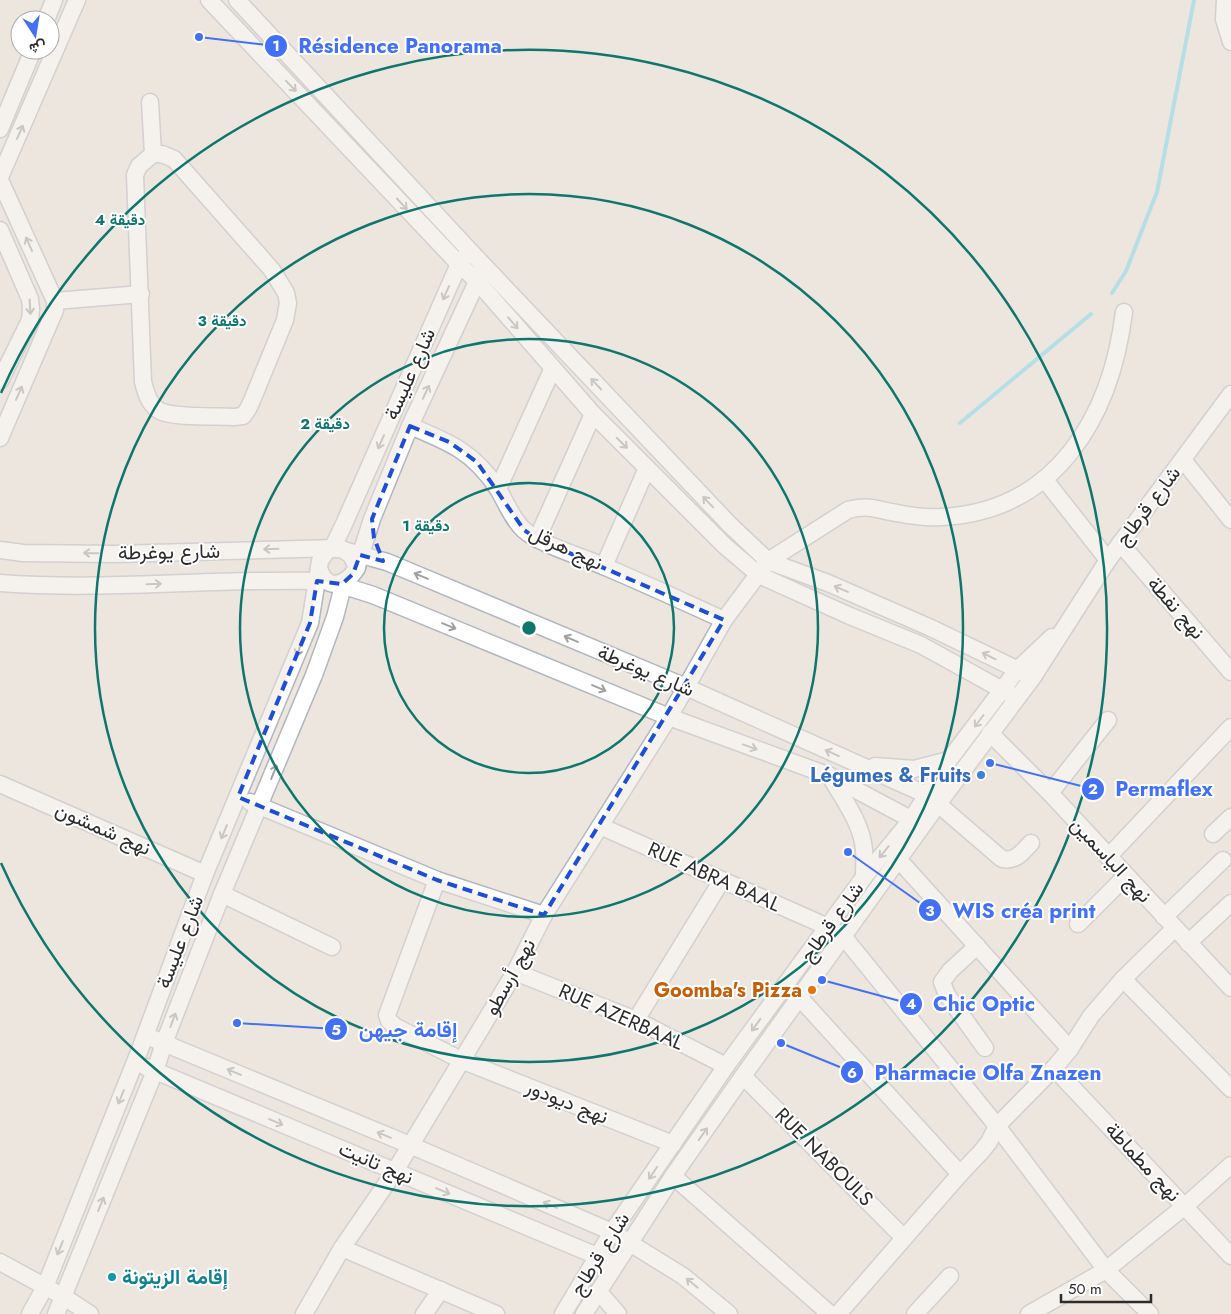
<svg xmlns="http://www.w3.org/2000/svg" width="1231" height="1314" font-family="Jost,Vazirmatn,sans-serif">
<rect width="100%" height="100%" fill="#ede6df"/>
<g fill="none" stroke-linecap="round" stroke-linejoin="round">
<g stroke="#74d6ed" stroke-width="4">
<polyline points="1112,293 1126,271 1157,192 1194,0"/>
<polyline points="960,423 1091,314"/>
</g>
<defs>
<g id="minor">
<polyline points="209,0 459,264 477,281 593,414 725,546 759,575 850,616 921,645 1017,698"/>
<polyline points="237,0 470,251 730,525 768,561 828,583 931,628 1033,677"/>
<polyline points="1225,0 1224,19 1231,42"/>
<polyline points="46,20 54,0"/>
<polyline points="150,102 153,154"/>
<polyline points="0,129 33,50"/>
<path d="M 153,154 L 162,154 L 174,159 L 272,270 L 286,293 L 288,303 L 285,320 L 253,398 L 248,409 L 243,416 L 234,417 C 217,416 174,418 160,411 C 149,405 146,393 143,382 L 135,175 L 139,166 Z"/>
<polyline points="0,177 77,0"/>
<polyline points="0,180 55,301 55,310 0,438"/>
<polyline points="0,230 30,299 31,309 30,320 0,381"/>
<polyline points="55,301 141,294"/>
<path d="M 410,426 C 449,442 474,452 498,489 C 506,502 512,519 524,530 C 539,544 583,557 603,566 C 644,583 684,602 724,620"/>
<polyline points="1183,460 1231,520"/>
<polyline points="1045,480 1108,560"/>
<polyline points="498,489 552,370"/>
<polyline points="537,539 593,414"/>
<polyline points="1120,543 1231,672"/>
<polyline points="0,550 23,553 114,554 335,548"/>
<polyline points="347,551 387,562 686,687 936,799"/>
<polyline points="326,552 333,547 344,524 459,264 465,257"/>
<polyline points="357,566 372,519 410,426 481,273"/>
<polyline points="604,566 647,468"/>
<path d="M 0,583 C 109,591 218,578 327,581"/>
<polyline points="338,584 373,595 669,717 830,776 920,824"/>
<polyline points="990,733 1050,793 1231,988"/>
<polyline points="875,766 914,769 949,760"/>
<path d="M 830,776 C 843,799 862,823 864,850 C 865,859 864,868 864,877"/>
<polyline points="0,784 205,874"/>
<polyline points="1050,793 1108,720"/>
<polyline points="250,802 437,880 544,915"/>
<path d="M 938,804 L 1002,859 C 1016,862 1022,852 1031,843"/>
<polyline points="600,826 828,927 843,936 997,1126 1106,1270 1150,1314"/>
<polyline points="1213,834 1231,817"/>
<polyline points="1108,857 1231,727"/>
<polyline points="898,859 1070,1049"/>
<polyline points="437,880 387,1015 389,1021 396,1027 461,1060 673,1144"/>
<polyline points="222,894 332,947"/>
<polyline points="1164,917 1223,860"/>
<polyline points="1078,924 1126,876"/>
<polyline points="1188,943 1231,903"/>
<polyline points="977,946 950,971 942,982 947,995 985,1048"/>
<polyline points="515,972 636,1020 726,1066"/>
<polyline points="1123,979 1231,1089"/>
<polyline points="799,997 960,1174"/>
<polyline points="636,1020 722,880"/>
<polyline points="154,1039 410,1145 612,1232 683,1276 729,1314"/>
<polyline points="146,1067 597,1256 607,1262"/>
<polyline points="1054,1068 1231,1256"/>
<polyline points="743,1076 904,1238"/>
<polyline points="673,1176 830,1314"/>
<polyline points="342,1248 496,1314"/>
<polyline points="0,1262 64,1297 90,1314"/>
<polyline points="599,1292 618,1314"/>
<path d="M 30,1314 L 45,1287 L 139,1052 L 205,874 L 310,623 L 320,561 L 326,552 L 330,549 L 342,549 L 351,555 L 357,568 C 346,585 326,593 319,568"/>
<polyline points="56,1314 155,1071 164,1043 222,894 314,675 335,617 344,582"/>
<path d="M 304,1314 L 342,1248 L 395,1171 L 515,972 L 544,915 L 669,717 L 724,620 L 768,561 L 848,510 C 868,504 877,510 897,513 C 911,516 927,518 942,517 C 1057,511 1111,416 1124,312"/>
<polyline points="424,1314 441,1290"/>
<polyline points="563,1314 612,1232 726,1066 864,877 911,820 949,760 1017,670 1052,637"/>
<polyline points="584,1314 673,1176 743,1076 938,804 1033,677 1108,560 1231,394"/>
<polyline points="838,1314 960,1174 981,1152 989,1142 997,1126 1054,1068 1070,1049 1091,1016 1123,979 1174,929"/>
<polyline points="915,1314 950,1276"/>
<polyline points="1029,1314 1106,1270 1185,1206 1231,1165"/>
</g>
</defs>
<use href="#minor" stroke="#b2b6bf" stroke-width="19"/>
<use href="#minor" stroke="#fff" stroke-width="16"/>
</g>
<defs><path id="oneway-shaft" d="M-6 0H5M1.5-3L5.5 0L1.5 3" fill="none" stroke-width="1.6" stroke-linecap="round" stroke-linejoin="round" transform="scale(1.25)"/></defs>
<g stroke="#a0a0a0">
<use href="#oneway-shaft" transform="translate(291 86) rotate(46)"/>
<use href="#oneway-shaft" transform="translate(20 132) rotate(-66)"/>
<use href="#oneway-shaft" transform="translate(402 204) rotate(47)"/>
<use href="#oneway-shaft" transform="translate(29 244) rotate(-114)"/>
<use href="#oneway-shaft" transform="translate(446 293) rotate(114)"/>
<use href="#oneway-shaft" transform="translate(30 307) rotate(87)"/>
<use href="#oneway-shaft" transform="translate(513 323) rotate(49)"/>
<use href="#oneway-shaft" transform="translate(596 384) rotate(-133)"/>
<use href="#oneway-shaft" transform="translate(426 392) rotate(-65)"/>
<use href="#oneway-shaft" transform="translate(19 393) rotate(-66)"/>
<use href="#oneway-shaft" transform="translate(381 442) rotate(114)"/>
<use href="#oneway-shaft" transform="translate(622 443) rotate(45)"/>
<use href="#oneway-shaft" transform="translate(708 502) rotate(-134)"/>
<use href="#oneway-shaft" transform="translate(271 549) rotate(178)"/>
<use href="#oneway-shaft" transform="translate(91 553) rotate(-179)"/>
<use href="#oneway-shaft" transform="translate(421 576) rotate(-157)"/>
<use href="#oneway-shaft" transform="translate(154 584) rotate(-2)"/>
<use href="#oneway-shaft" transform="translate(841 589) rotate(-157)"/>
<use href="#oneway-shaft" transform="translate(449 626) rotate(22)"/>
<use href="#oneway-shaft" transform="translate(571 639) rotate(-157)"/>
<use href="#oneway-shaft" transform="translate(299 649) rotate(112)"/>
<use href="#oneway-shaft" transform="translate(989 656) rotate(-154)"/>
<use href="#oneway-shaft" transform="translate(599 688) rotate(23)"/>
<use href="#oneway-shaft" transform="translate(979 721) rotate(127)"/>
<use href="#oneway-shaft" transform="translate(750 747) rotate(20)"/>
<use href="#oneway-shaft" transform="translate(832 753) rotate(-156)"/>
<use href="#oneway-shaft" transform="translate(274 772) rotate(-68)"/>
<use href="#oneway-shaft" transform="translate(224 832) rotate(113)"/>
<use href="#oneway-shaft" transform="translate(884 852) rotate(129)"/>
<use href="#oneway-shaft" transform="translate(173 1020) rotate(-69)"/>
<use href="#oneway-shaft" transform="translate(756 1025) rotate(126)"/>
<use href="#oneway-shaft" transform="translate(234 1072) rotate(-157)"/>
<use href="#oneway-shaft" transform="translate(121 1097) rotate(112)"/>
<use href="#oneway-shaft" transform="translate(276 1122) rotate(23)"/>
<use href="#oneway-shaft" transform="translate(703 1134) rotate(-55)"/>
<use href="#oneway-shaft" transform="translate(384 1135) rotate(-158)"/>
<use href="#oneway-shaft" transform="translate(653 1173) rotate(124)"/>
<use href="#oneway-shaft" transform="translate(443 1191) rotate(23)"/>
<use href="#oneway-shaft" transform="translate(101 1204) rotate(-68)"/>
<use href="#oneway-shaft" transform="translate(550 1205) rotate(-157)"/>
<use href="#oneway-shaft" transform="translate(60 1248) rotate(112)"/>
<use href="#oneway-shaft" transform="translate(692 1283) rotate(-141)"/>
</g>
<path d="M0 0H1231V1314H0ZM 410,426 L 449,442 L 477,462 L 524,530 L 537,539 L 724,620 L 544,915 L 437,880 L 238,797 L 310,623 L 317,581 L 342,584 L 353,574 L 360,555 L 383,561 L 374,538 L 372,519 Z" fill="#ede6df" fill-opacity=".55" fill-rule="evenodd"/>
<path fill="none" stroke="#1d4ed8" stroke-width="4" stroke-dasharray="10 6" stroke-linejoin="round" d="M 410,426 L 449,442 L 477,462 L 524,530 L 537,539 L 724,620 L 544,915 L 437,880 L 238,797 L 310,623 L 317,581 L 342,584 L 353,574 L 360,555 L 383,561 L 374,538 L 372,519 Z"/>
<g fill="none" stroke="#0f766e" stroke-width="2.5">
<circle cx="529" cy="628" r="145"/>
<circle cx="529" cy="628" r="289"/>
<circle cx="529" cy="628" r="434"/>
<path d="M1 393A578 578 0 1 1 1 863"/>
</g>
<circle fill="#3f7fe0" stroke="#fff" stroke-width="2" cx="981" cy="775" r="5"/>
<circle fill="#e8710a" stroke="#fff" stroke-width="2" cx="812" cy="990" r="5"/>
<circle fill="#0f9aa8" stroke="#fff" stroke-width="2" cx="112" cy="1277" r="5"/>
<g text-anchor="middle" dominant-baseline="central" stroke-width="4" stroke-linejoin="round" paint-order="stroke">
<g font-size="20" fill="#2c2c2c" stroke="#fff">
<text transform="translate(410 374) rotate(-66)">شارع عليسة</text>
<text transform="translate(1148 506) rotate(-53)">شارع قرطاج</text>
<text transform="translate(566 548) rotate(25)">نهج هرقل</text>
<text transform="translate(169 552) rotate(-1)">شارع يوغرطة</text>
<text transform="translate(1176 608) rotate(49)">نهج نفطة</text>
<text transform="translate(646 671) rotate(23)">شارع يوغرطة</text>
<text transform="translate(103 829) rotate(24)">نهج شمشون</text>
<text transform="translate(1111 860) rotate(47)">نهج الياسمين</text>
<text transform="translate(714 877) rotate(24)">RUE ABRA BAAL</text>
<text transform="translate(832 922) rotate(-54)">شارع قرطاج</text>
<text transform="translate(180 942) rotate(-69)">شارع عليسة</text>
<text transform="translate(510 977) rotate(-61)">نهج أرسطو</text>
<text transform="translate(621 1017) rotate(24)">RUE AZERBAAL</text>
<text transform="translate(567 1102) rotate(22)">نهج ديودور</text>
<text transform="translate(824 1157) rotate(45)">RUE NABOULS</text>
<text transform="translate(1143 1162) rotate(47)">نهج مطماطة</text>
<text transform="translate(376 1163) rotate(23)">نهج تانيت</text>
<text transform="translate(600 1254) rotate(-58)">شارع قرطاج</text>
</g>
<g font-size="20" font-weight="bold" fill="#366cbe" stroke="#fff" text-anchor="end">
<text x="971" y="775">Légumes &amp; Fruits</text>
</g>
<g font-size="20" font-weight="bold" fill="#c56008" stroke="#fff" text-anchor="end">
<text x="802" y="990">Goomba's Pizza</text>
</g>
<g font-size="20" font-weight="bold" fill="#0d838f" stroke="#fff" text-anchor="start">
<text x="122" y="1277">إقامة الزيتونة</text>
</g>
</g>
<circle cx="529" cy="628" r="8" fill="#0f766e" stroke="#fff" stroke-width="2.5"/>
<g font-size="15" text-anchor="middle" font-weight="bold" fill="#0f766e" stroke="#fff" stroke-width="4" stroke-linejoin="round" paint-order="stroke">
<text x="120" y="225">4 دقيقة</text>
<text x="222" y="326">3 دقيقة</text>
<text x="325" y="429">2 دقيقة</text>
<text x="426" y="531">1 دقيقة</text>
</g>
<path fill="none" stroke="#4271f7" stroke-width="2" d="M199 37L276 46M990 763L1093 789M848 852L930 910M822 980L911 1004M237 1023L336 1029M781 1043L852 1072"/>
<g fill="#4271f7" stroke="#fff" stroke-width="2">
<circle cx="199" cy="37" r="5"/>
<circle cx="990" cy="763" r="5"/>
<circle cx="848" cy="852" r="5"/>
<circle cx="822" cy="980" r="5"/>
<circle cx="237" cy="1023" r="5"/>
<circle cx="781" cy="1043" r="5"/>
<circle cx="276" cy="46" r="12"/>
<circle cx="1093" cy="789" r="12"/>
<circle cx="930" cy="910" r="12"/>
<circle cx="911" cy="1004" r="12"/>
<circle cx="336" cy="1029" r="12"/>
<circle cx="852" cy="1072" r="12"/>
</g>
<g font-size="15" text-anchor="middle" font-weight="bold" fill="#fff">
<text x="276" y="51">1</text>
<text x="1093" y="794">2</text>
<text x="930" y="916">3</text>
<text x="911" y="1009">4</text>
<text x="336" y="1035">5</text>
<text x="852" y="1078">6</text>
</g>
<g font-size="21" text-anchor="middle" font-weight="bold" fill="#4271f7" stroke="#fff" stroke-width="4" stroke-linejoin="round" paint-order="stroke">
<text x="400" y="53">Résidence Panorama</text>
<text x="1164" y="796">Permaflex</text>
<text x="1024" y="918">WIS créa print</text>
<text x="984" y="1011">Chic Optic</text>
<text x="408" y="1037">إقامة جيهن</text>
<text x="988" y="1080">Pharmacie Olfa Znazen</text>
</g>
<g transform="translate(35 35) rotate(168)"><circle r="24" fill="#ffffff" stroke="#ababab"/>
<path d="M0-4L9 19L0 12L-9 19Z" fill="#4271f7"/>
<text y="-8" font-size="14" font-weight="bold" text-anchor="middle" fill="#2c2c2c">ش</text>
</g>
<path d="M1061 1294v8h90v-8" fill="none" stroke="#2c2c2c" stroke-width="2.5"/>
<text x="1068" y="1294" font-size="15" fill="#2c2c2c" stroke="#ffffff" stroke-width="4" paint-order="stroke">50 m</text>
</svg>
